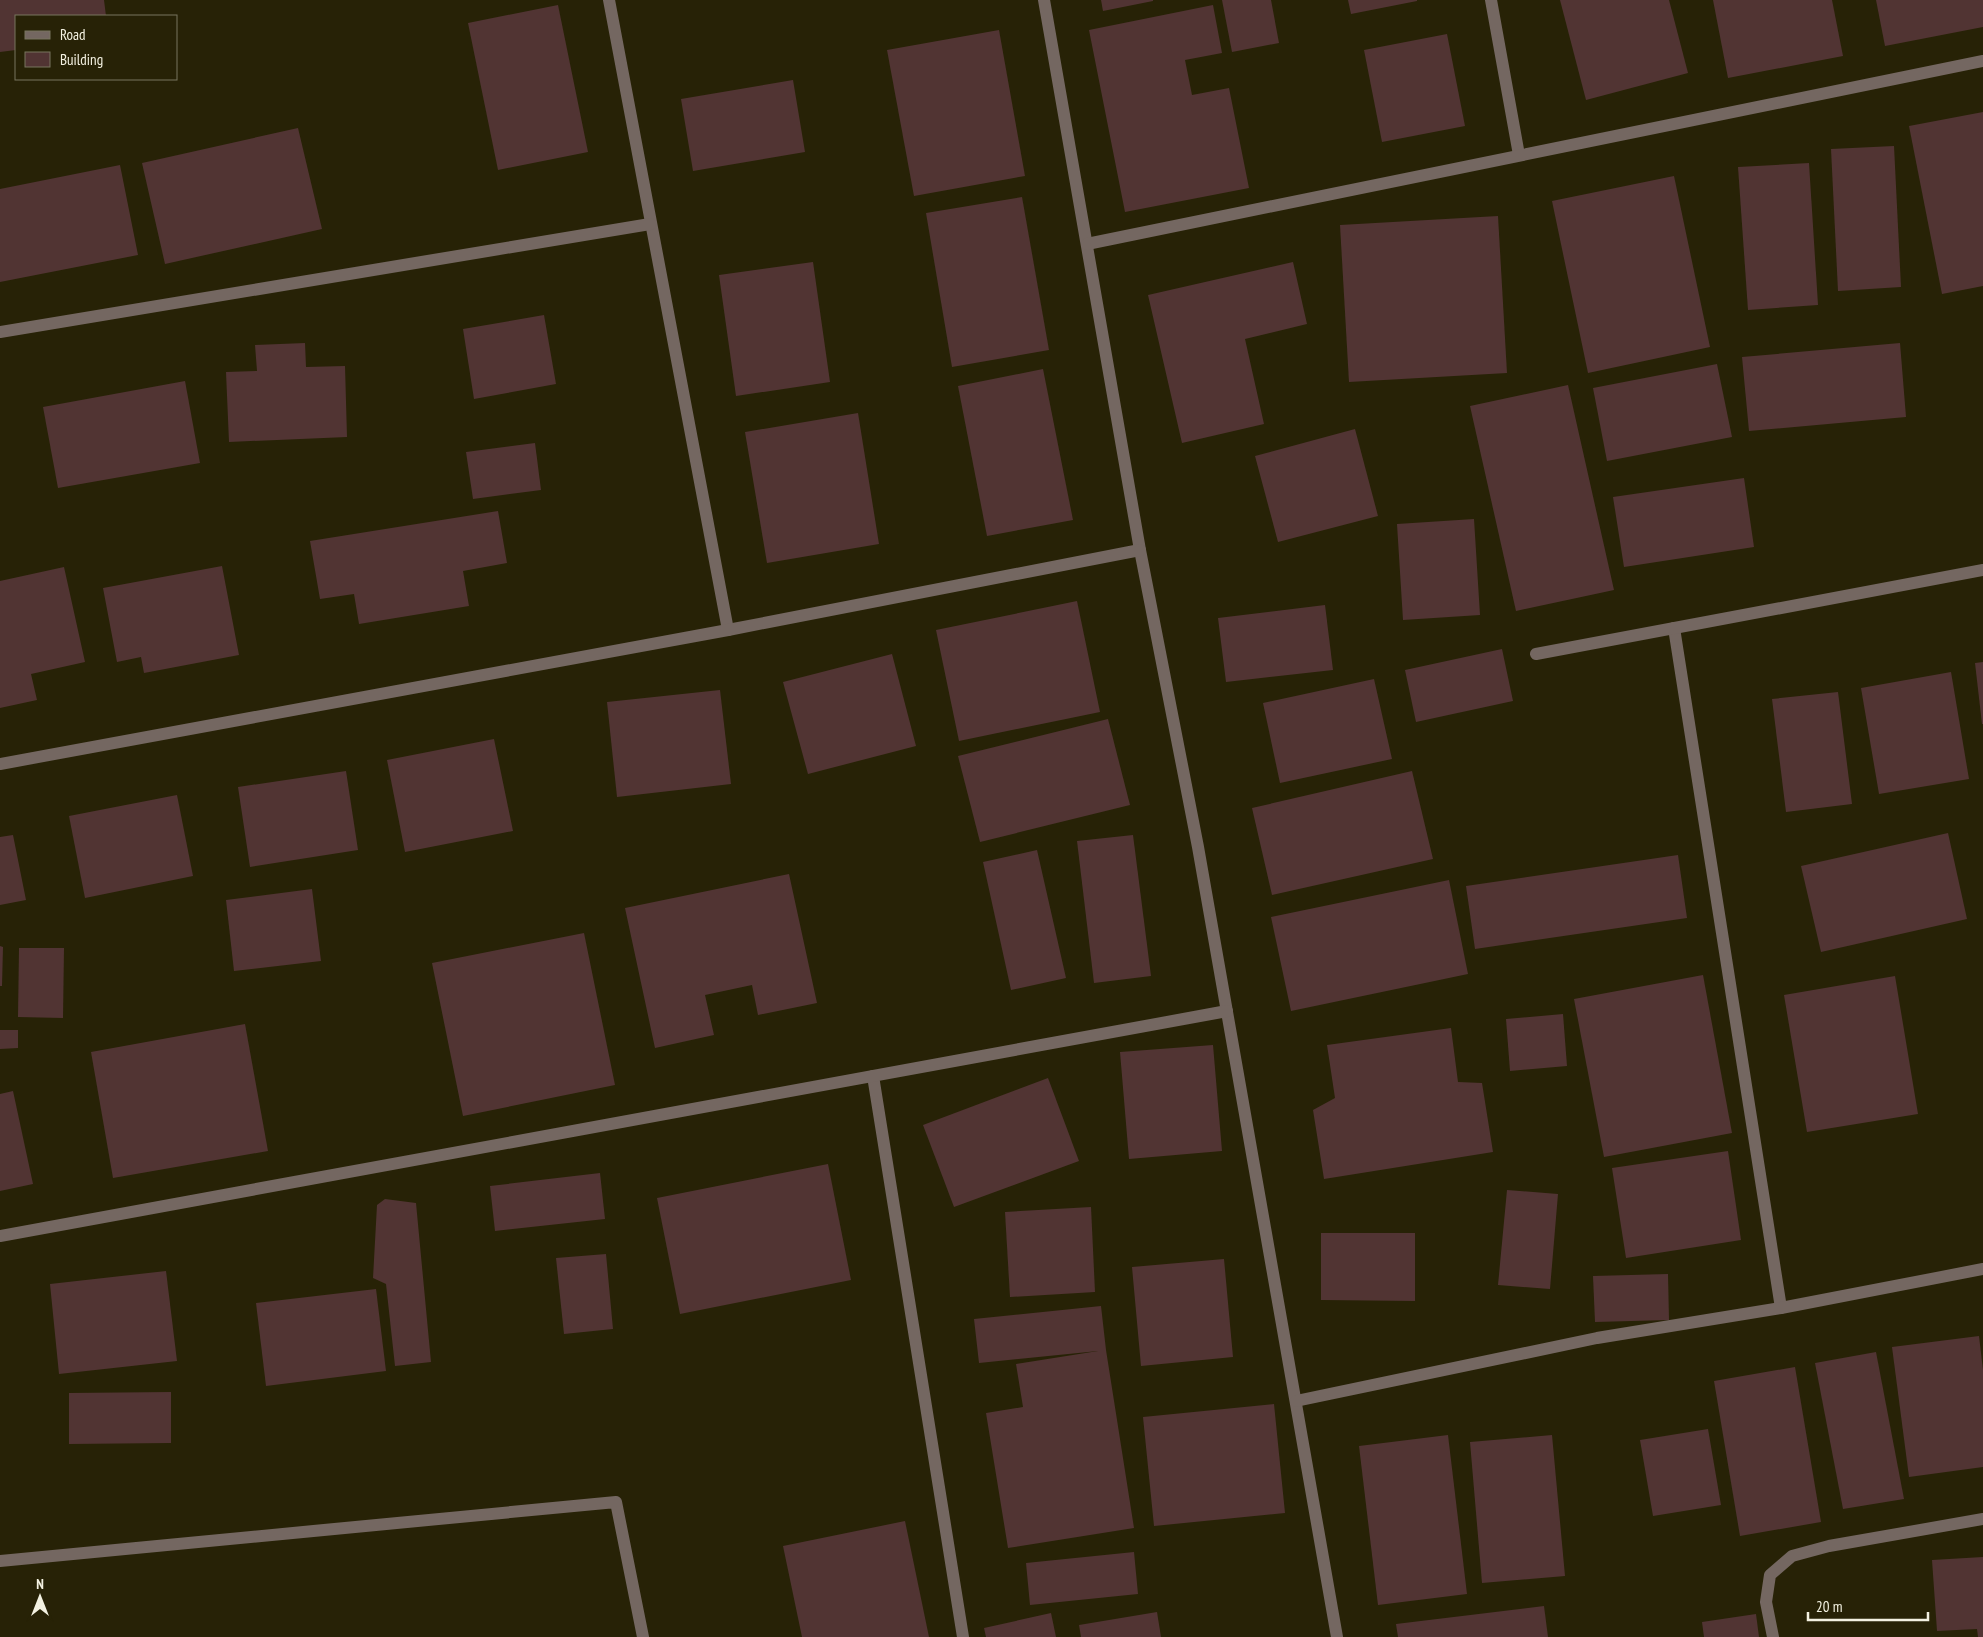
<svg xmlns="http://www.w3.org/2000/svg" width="1983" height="1637" font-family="'PT Sans Narrow',sans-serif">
<rect width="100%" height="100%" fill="#272206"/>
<g fill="#513433">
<polygon points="0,0 104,0 106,16 16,16 16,50 0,52"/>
<polygon points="1101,0 1153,0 1153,1 1103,11"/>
<polygon points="1222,0 1271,0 1279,43 1232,52"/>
<polygon points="1348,0 1417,0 1417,1 1351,14"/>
<polygon points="1560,0 1669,0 1688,73 1586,100"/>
<polygon points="1713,0 1832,0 1843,56 1728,78"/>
<polygon points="1876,0 1983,0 1983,27 1885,46"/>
<polygon points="558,5 588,152 498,170 468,23"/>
<polygon points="1213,5 1222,53 1185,60 1192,95 1229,88 1249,188 1125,212 1089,30"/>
<polygon points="999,30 1025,176 914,196 887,50"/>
<polygon points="1447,34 1465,126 1382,142 1364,50"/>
<polygon points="793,80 805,152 693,171 681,99"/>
<polygon points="1983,112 1983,286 1942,294 1909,126"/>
<polygon points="298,128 322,229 165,264 142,163"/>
<polygon points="1894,146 1901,287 1838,291 1831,149"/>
<polygon points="1809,163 1818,305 1748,310 1738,167"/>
<polygon points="120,165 138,255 0,282 0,189"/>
<polygon points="1674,176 1710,347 1588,373 1552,201"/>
<polygon points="1022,197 1049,350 952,367 926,213"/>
<polygon points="1498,216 1507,373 1349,382 1340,225"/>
<polygon points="813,262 830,382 736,396 719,275"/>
<polygon points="1293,262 1307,324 1245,339 1264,424 1182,443 1148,295"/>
<polygon points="544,315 556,384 474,399 463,329"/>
<polygon points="305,343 306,367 345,366 347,437 229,442 226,372 257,371 255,345"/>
<polygon points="1900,343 1906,417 1749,431 1742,357"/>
<polygon points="1717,364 1732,437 1607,461 1593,388"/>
<polygon points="1043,369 1073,520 987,536 958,386"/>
<polygon points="185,381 200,463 58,488 43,407"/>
<polygon points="1568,385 1614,590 1516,611 1470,406"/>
<polygon points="858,413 879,544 767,563 745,432"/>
<polygon points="1355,429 1378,516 1278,542 1255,456"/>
<polygon points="535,443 541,490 473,499 466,452"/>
<polygon points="1744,478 1754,547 1624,567 1613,497"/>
<polygon points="498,511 507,563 463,571 469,606 359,624 354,594 320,599 310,541"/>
<polygon points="1474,519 1480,615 1403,620 1397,524"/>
<polygon points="222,566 239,655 144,673 141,657 117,662 103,588"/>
<polygon points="64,567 85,662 31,674 37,700 0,708 0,581"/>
<polygon points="1077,601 1100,712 959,741 936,630"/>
<polygon points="1325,605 1333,670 1226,682 1218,618"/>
<polygon points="1502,649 1513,701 1416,722 1405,670"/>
<polygon points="892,654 916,746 808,774 783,682"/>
<polygon points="1983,662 1983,724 1982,724 1975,663"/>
<polygon points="1951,672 1969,779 1879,794 1861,688"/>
<polygon points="1374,679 1392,759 1280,783 1263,703"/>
<polygon points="720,690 731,784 617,797 607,702"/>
<polygon points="1838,692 1852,804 1786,812 1772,699"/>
<polygon points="1108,719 1130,805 980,842 958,756"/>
<polygon points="494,739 513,831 405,852 387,760"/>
<polygon points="346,771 358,850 250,867 238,787"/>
<polygon points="1412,771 1433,859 1272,895 1252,808"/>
<polygon points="177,795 193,876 85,898 69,816"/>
<polygon points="1948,833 1967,919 1821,952 1801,866"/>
<polygon points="13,835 26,900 0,905 0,837"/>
<polygon points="1133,835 1151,976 1094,983 1077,841"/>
<polygon points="1037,850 1066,978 1011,990 983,862"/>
<polygon points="1678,855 1687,918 1475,949 1466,886"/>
<polygon points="789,874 817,1003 758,1015 752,985 705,995 714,1035 655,1048 625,908"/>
<polygon points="1449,880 1468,974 1291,1011 1271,917"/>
<polygon points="312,889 321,961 234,971 226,900"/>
<polygon points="584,933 615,1085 463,1116 432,963"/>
<polygon points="0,946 3,947 2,986 0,986"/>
<polygon points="19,948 64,948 63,1018 18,1017"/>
<polygon points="1703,975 1732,1133 1604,1157 1574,999"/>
<polygon points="1895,976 1918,1114 1807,1132 1784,995"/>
<polygon points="1563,1014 1567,1066 1510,1071 1506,1019"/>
<polygon points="245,1024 268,1151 113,1178 91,1052"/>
<polygon points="1451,1028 1458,1082 1482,1083 1493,1152 1324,1179 1313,1110 1335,1098 1327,1045"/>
<polygon points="0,1030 18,1030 18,1048 0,1049"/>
<polygon points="1213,1045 1222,1151 1129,1159 1120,1052"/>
<polygon points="1048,1078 1079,1161 954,1207 923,1125"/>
<polygon points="13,1091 33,1184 0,1191 0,1094"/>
<polygon points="1728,1151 1741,1240 1626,1258 1612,1168"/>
<polygon points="828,1164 851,1280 680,1314 657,1198"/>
<polygon points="600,1173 605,1219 495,1231 490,1186"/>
<polygon points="1507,1190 1558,1194 1550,1289 1498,1285"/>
<polygon points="385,1199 416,1203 431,1362 395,1366 386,1284 373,1278 377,1205"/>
<polygon points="1091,1207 1095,1292 1010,1297 1005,1212"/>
<polygon points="1321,1233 1415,1233 1415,1301 1321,1300"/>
<polygon points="606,1254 613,1329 564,1334 556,1258"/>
<polygon points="1224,1259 1233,1357 1141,1366 1132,1267"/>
<polygon points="166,1271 177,1361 59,1374 50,1284"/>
<polygon points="1668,1274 1669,1320 1595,1322 1593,1276"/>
<polygon points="376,1289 386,1371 266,1386 256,1303"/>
<polygon points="1101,1306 1106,1350 1134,1528 1008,1548 986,1413 1023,1407 1016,1364 1098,1351 979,1363 974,1319"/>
<polygon points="1979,1336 1983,1370 1983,1467 1909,1477 1892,1347"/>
<polygon points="1876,1352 1904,1499 1843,1509 1815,1363"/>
<polygon points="1795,1367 1821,1522 1740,1536 1714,1381"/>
<polygon points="171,1392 171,1443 69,1444 69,1393"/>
<polygon points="1274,1404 1285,1513 1154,1526 1143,1417"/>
<polygon points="1708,1429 1721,1505 1653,1516 1640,1440"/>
<polygon points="1448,1435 1467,1594 1378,1605 1359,1446"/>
<polygon points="1552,1435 1565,1576 1482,1583 1470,1442"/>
<polygon points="905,1521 929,1637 802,1637 783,1546"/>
<polygon points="1134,1552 1138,1594 1030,1605 1026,1563"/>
<polygon points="1983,1557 1983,1637 1978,1637 1977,1629 1937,1631 1932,1560"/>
<polygon points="1544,1606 1548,1637 1398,1637 1396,1624"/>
<polygon points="1157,1612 1161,1637 1081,1637 1079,1625"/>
<polygon points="1051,1613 1056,1637 986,1637 984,1628"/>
<polygon points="1756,1614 1759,1637 1704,1637 1702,1622"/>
</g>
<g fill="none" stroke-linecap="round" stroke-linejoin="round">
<g stroke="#746761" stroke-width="12">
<polyline points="609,0 728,630"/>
<polyline points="1044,0 1140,550 1198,847 1337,1637"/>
<polyline points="1491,0 1519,155"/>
<polyline points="1087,244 1983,61"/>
<polyline points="0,332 650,224"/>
<polyline points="1674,628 1781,1308"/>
<polyline points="1536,654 1983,570"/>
<polyline points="0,764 728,630 1140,550"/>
<polyline points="873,1076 963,1637"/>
<polyline points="0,1236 1227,1011"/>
<polyline points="1296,1401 1597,1338 1781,1308 1983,1269"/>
<polyline points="0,1561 616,1502 643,1637"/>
<polyline points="1773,1637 1766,1602 1770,1575 1792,1556 1829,1546 1983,1519"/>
</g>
</g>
<rect x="15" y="15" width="162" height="65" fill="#272206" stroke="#79755e"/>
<rect x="25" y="31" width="25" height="8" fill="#746761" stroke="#79755e"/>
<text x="60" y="40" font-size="15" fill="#f3f1e1">Road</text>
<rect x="25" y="52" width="25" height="15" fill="#513433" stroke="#79755e"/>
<text x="60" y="65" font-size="15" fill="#f3f1e1">Building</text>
<g transform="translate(40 1597)" stroke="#272206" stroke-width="4" paint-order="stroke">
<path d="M0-4L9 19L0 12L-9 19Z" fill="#f3f1e1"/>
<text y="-8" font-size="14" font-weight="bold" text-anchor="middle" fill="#f3f1e1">N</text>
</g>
<path d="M1808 1612v8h120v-8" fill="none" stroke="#f3f1e1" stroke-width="2.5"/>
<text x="1816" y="1612" font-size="15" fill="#f3f1e1" stroke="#272206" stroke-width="4" paint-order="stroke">20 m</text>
</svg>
